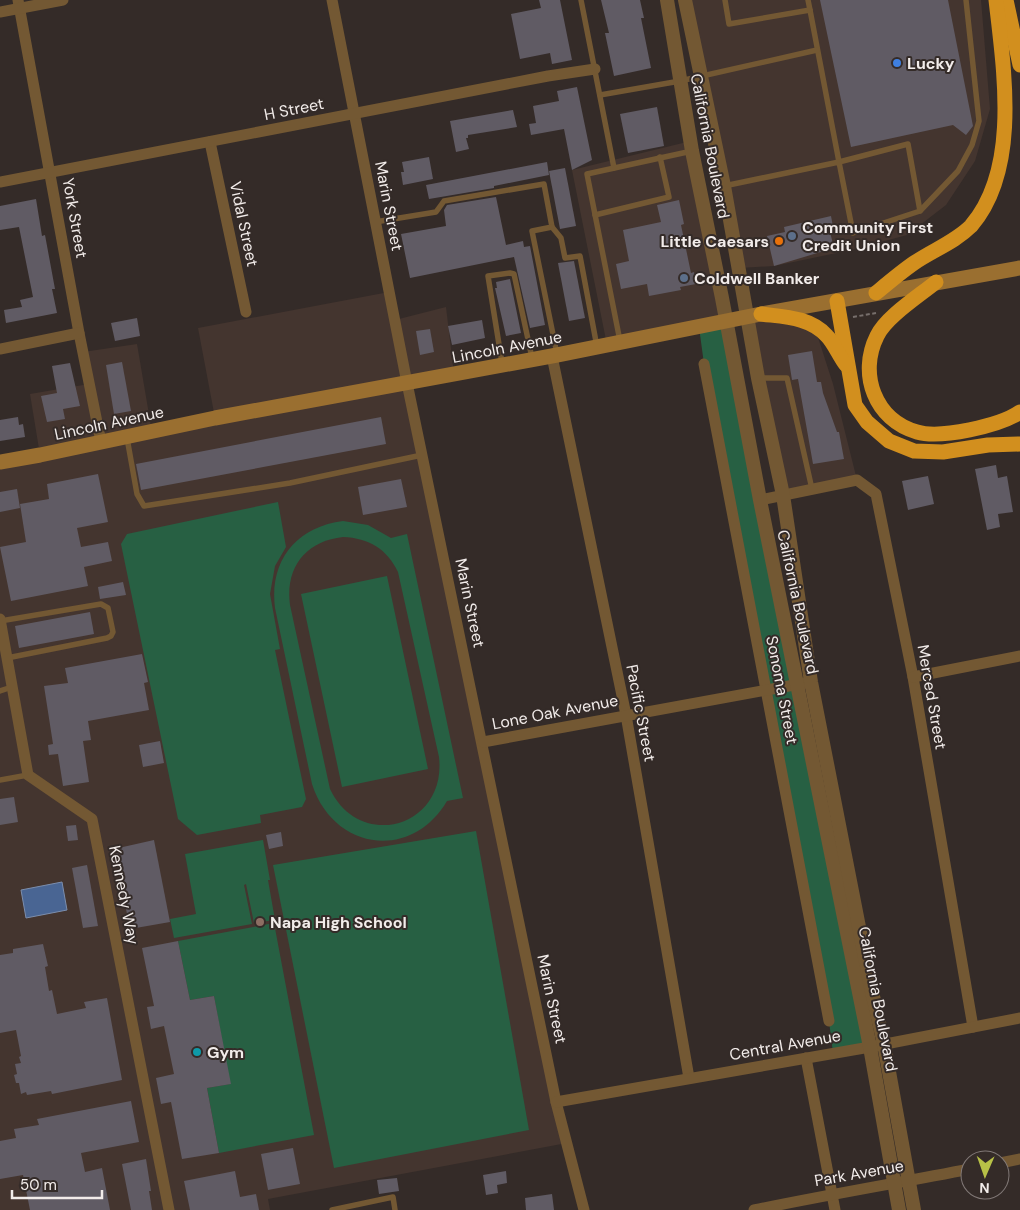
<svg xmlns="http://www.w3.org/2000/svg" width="1020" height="1210" font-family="'DM Sans',sans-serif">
<rect width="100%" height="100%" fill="#342b28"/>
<g fill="#44352f">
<polygon points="685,0 981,0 990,109 975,161 946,205 907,235 851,250 774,266 739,268"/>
<polygon points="691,141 727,322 607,345 572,170"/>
<polygon points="389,292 395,320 446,307 454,374 407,383 567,1143 268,1199 270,1210 0,1210 0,462 40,455 30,394 89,384 83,352 137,344 152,432 215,418 198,328"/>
<polygon points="747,318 814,325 833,384 857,480 783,495"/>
</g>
<g fill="#276043" fill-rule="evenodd">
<polygon points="727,322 870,1047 833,1053 829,1021 704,364 699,327"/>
<polygon points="278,502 286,547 275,566 270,594 280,649 275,650 306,799 302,807 260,815 261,823 197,835 178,819 121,544 127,534"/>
<path d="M 343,521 L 368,525 L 391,538 L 407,534 L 463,798 L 447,801 C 411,862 333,850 312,784 L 275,608 C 269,561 296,527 343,521 ZM 343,537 C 369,538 387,549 398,572 L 439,757 C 447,827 360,852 330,789 L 290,605 C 285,567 306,541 343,537 Z"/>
<polygon points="387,576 428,769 342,787 301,594"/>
<polygon points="476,831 529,1130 334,1168 273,865"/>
<polygon points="263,840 270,880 268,880 275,920 254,923 246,884 244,885 252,924 174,938 170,919 196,914 185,854"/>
<polygon points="274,923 314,1135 219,1153 207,1088 230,1084 214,996 190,1000 178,941"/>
</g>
<polygon fill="#496593" stroke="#7c8ead" points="62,882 67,910 26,918 21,890"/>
<g fill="#605b64">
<polygon points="539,0 560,0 572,60 552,64 550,53 520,59 511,14 541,8"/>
<polygon points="601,0 640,0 644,18 641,18 651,68 614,76 605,33 609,33"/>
<polygon points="820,0 948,0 973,126 966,135 953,125 851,147"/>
<polygon points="577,87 592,160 572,170 564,129 531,135 529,124 536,123 533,106 559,101 557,91"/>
<polygon points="657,107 664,146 628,153 620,114"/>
<polygon points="513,110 517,127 468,135 468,138 466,138 469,149 456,152 450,121"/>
<polygon points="429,157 433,179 403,185 401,172 404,172 402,162"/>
<polygon points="547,162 549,175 494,186 494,188 429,199 426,185"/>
<polygon points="565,168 576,226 560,229 549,171"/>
<polygon points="496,197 506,245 523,241 524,247 530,246 545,325 530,328 514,257 410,278 401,234 446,226 444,210 447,205"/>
<polygon points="36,199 42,236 45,235 55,289 52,289 57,313 6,323 4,310 22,307 20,300 33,297 19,227 0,230 0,206"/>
<polygon points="679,200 684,224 681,225 691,273 694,272 696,284 680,287 681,290 649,296 647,284 621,289 616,264 629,261 623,230 661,222 657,205"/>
<polygon points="831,216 834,232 830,232 834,248 774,266 767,236 785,232 784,227"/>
<polygon points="574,261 585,318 569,321 558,263"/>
<polygon points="510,279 521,333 506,336 495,288 497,288 496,282"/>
<polygon points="137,318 140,336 115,341 111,323"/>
<polygon points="482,320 485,338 452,345 448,326"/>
<polygon points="430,329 434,352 420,355 416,331"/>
<polygon points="812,351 817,382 821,382 823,393 837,432 839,432 844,459 813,464 798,379 792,380 788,355"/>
<polygon points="122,362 131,411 114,414 106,365"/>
<polygon points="70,363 80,406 63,409 65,419 47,422 41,396 57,393 52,366"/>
<polygon points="18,417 19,425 23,424 25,437 0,441 0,420"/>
<polygon points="381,417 386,444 141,490 136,464"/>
<polygon points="996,465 998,478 1007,476 1013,512 998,514 1000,527 987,530 975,469"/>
<polygon points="98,474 108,522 77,528 81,547 108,542 112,561 84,567 88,586 11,601 0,547 26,542 20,504 49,499 47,484"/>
<polygon points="928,476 934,504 908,510 902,481"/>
<polygon points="401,479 407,507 363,515 358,487"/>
<polygon points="17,489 20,508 0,512 0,492"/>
<polygon points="123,582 126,595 100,599 98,587"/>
<polygon points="90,612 94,634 19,648 15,626"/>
<polygon points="142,654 148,682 144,683 149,710 88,721 91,740 83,741 89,782 63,786 58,754 49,755 48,745 53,744 44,686 68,683 65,668"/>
<polygon points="160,741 164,763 143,767 139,745"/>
<polygon points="14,797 18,822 0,825 0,799"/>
<polygon points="76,825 78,840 68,841 66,826"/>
<polygon points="281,832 283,846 269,849 266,835"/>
<polygon points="154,840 170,922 130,929 114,849"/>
<polygon points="87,865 98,926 83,928 72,868"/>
<polygon points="178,941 190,1000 214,996 231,1084 207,1088 219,1153 182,1159 171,1102 161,1104 156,1078 174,1074 164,1026 151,1029 147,1007 154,1006 142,948"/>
<polygon points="43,944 48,966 45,967 49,991 52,990 57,1014 86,1008 84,1002 107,998 122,1080 52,1094 51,1091 27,1095 26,1092 21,1094 19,1083 16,1083 14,1075 17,1074 15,1064 21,1063 19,1057 21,1056 16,1030 0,1033 0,955 13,953 13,949"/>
<polygon points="131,1101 139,1142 81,1153 85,1172 102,1168 110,1210 30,1210 23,1175 0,1179 0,1141 16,1138 14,1129 39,1125 37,1119"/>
<polygon points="293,1148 300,1184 268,1190 261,1154"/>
<polygon points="146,1159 151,1191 149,1191 152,1210 131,1210 122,1164"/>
<polygon points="235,1171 240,1197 256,1194 259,1210 190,1210 184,1181"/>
<polygon points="506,1171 507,1183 497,1185 498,1193 486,1195 483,1175"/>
<polygon points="397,1178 399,1191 379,1194 377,1180"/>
<polygon points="552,1194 554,1210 526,1210 525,1198"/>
</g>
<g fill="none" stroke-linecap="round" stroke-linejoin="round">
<polyline stroke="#776f6c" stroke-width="2" stroke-dasharray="4 2.5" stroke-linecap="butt" points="853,317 876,313"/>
<g stroke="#735833" stroke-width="5.5">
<polyline points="581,0 614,168"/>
<polyline points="725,0 729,24 810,10 839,162 908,144 920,211"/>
<polyline points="808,0 810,10"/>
<polyline points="600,95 680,81 817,50"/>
<polyline points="724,186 839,162 853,233 920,211 958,171 972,145 979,121 966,0"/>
<polyline points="595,215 669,197 660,157"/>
<polyline points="375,222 436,212 444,201 544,184 552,227 532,231 557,354"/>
<polyline points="552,227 561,238 565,258 580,256 597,347"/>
<polyline points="620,341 587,174 692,151"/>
<polyline points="502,363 488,276 510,273 514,274 532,358"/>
<polyline points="758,378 787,378 812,489"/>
<polyline points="127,438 137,494 144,506 290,483 422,455"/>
<polyline points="0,621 101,604 108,608 113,632 111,636 107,638 7,658"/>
<polyline points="0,691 12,687"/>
<polyline points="0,780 28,775"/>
<polyline points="332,1210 393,1197 395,1210"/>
</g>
<g stroke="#735833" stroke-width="11">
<polyline points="18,0 79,333 101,442"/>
<polyline points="332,0 407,383 556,1102 584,1210"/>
<polyline points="0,12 63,0"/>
<polyline points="210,142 246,312"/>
<polyline points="0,182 548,76 595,69"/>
<polyline points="0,349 79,333"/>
<polyline points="552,356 626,715 689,1078"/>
<polyline points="704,364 829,1021"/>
<polyline points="760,500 857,480 876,494 913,677 973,1027"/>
<polyline points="0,619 28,775 92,819 169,1210"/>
<polyline points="913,677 1020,656"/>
<polyline points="483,742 805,683"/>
<polyline points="806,1058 835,1210"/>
<polyline points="556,1102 870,1047 1020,1018"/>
<polyline points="1000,1163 1020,1159"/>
<path d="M 754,1210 C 826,1195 898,1183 970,1169"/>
</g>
<g stroke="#735833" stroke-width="14">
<polyline points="667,0 692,151 722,298 760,500 870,1047 899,1210"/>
<polyline points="685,0 724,186 758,378 783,495 811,682 870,983 884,1044 914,1210"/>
</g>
<polyline stroke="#9a6f30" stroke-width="15" points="0,462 40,455 215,418 557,355 761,314 1020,268"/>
<g stroke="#d28f1e" stroke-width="15">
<polyline points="1006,0 1020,65"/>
<path d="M 936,282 C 919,296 886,317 877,336 C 858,374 875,420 917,432 C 940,439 1000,426 1020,412"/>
<path d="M 876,293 C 888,283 901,272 914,263 C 933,250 955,242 971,226 C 1020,169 1004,71 996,0"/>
<polyline points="837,301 855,405 867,422 889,441 914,451 943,452 988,445 1020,444"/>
<path d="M 761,314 C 784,317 810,317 827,336 C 834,343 839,356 846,365"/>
</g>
</g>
<circle fill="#3f7fe0" stroke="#342b28" stroke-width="2" cx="897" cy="63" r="5"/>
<g fill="#5c6f8a" stroke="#342b28" stroke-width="2">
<circle cx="792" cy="236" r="5"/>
<circle cx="684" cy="278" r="5"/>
</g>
<circle fill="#e8710a" stroke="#342b28" stroke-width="2" cx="779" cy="241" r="5"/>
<circle fill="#8d6e63" stroke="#342b28" stroke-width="2" cx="260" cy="922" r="5"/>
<circle fill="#0f9aa8" stroke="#342b28" stroke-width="2" cx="197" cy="1052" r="5"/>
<g text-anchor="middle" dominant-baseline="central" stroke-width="4" stroke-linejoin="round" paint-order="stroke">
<g font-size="16" font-weight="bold" fill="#f2ecea" stroke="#342b28" text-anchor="start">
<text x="907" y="63">Lucky</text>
<text x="802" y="227">Community First<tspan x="802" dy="18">Credit Union</tspan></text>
<text x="769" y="241" text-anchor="end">Little Caesars</text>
<text x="694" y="278">Coldwell Banker</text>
<text x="270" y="922">Napa High School</text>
<text x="207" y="1052">Gym</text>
</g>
<g font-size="16" fill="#f2ecea" stroke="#342b28">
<text transform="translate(294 109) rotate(-11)">H Street</text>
<text transform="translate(710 146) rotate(79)">California Boulevard</text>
<text transform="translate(389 206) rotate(79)">Marin Street</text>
<text transform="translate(75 218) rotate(80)">York Street</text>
<text transform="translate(244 224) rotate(78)">Vidal Street</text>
<text transform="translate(507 347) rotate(-11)">Lincoln Avenue</text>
<text transform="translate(109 423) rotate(-12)">Lincoln Avenue</text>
<text transform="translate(798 602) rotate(78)">California Boulevard</text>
<text transform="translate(470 603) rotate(78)">Marin Street</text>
<text transform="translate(782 690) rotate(79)">Sonoma Street</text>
<text transform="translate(932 697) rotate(80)">Merced Street</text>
<text transform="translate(555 712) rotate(-11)">Lone Oak Avenue</text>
<text transform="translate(641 713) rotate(79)">Pacific Street</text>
<text transform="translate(124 895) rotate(79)">Kennedy Way</text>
<text transform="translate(552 999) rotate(78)">Marin Street</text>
<text transform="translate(878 999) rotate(79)">California Boulevard</text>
<text transform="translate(785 1045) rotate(-10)">Central Avenue</text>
<text transform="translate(859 1173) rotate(-10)">Park Avenue</text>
</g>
</g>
<g transform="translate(985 1175) rotate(182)"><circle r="24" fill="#342b28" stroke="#807876"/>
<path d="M0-4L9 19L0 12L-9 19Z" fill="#b8c147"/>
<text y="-8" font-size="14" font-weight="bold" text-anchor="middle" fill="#f2ecea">N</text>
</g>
<path d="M12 1190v8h90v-8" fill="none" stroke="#f2ecea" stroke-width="2.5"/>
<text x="20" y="1190" font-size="15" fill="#f2ecea" stroke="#342b28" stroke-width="4" paint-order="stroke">50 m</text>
</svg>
